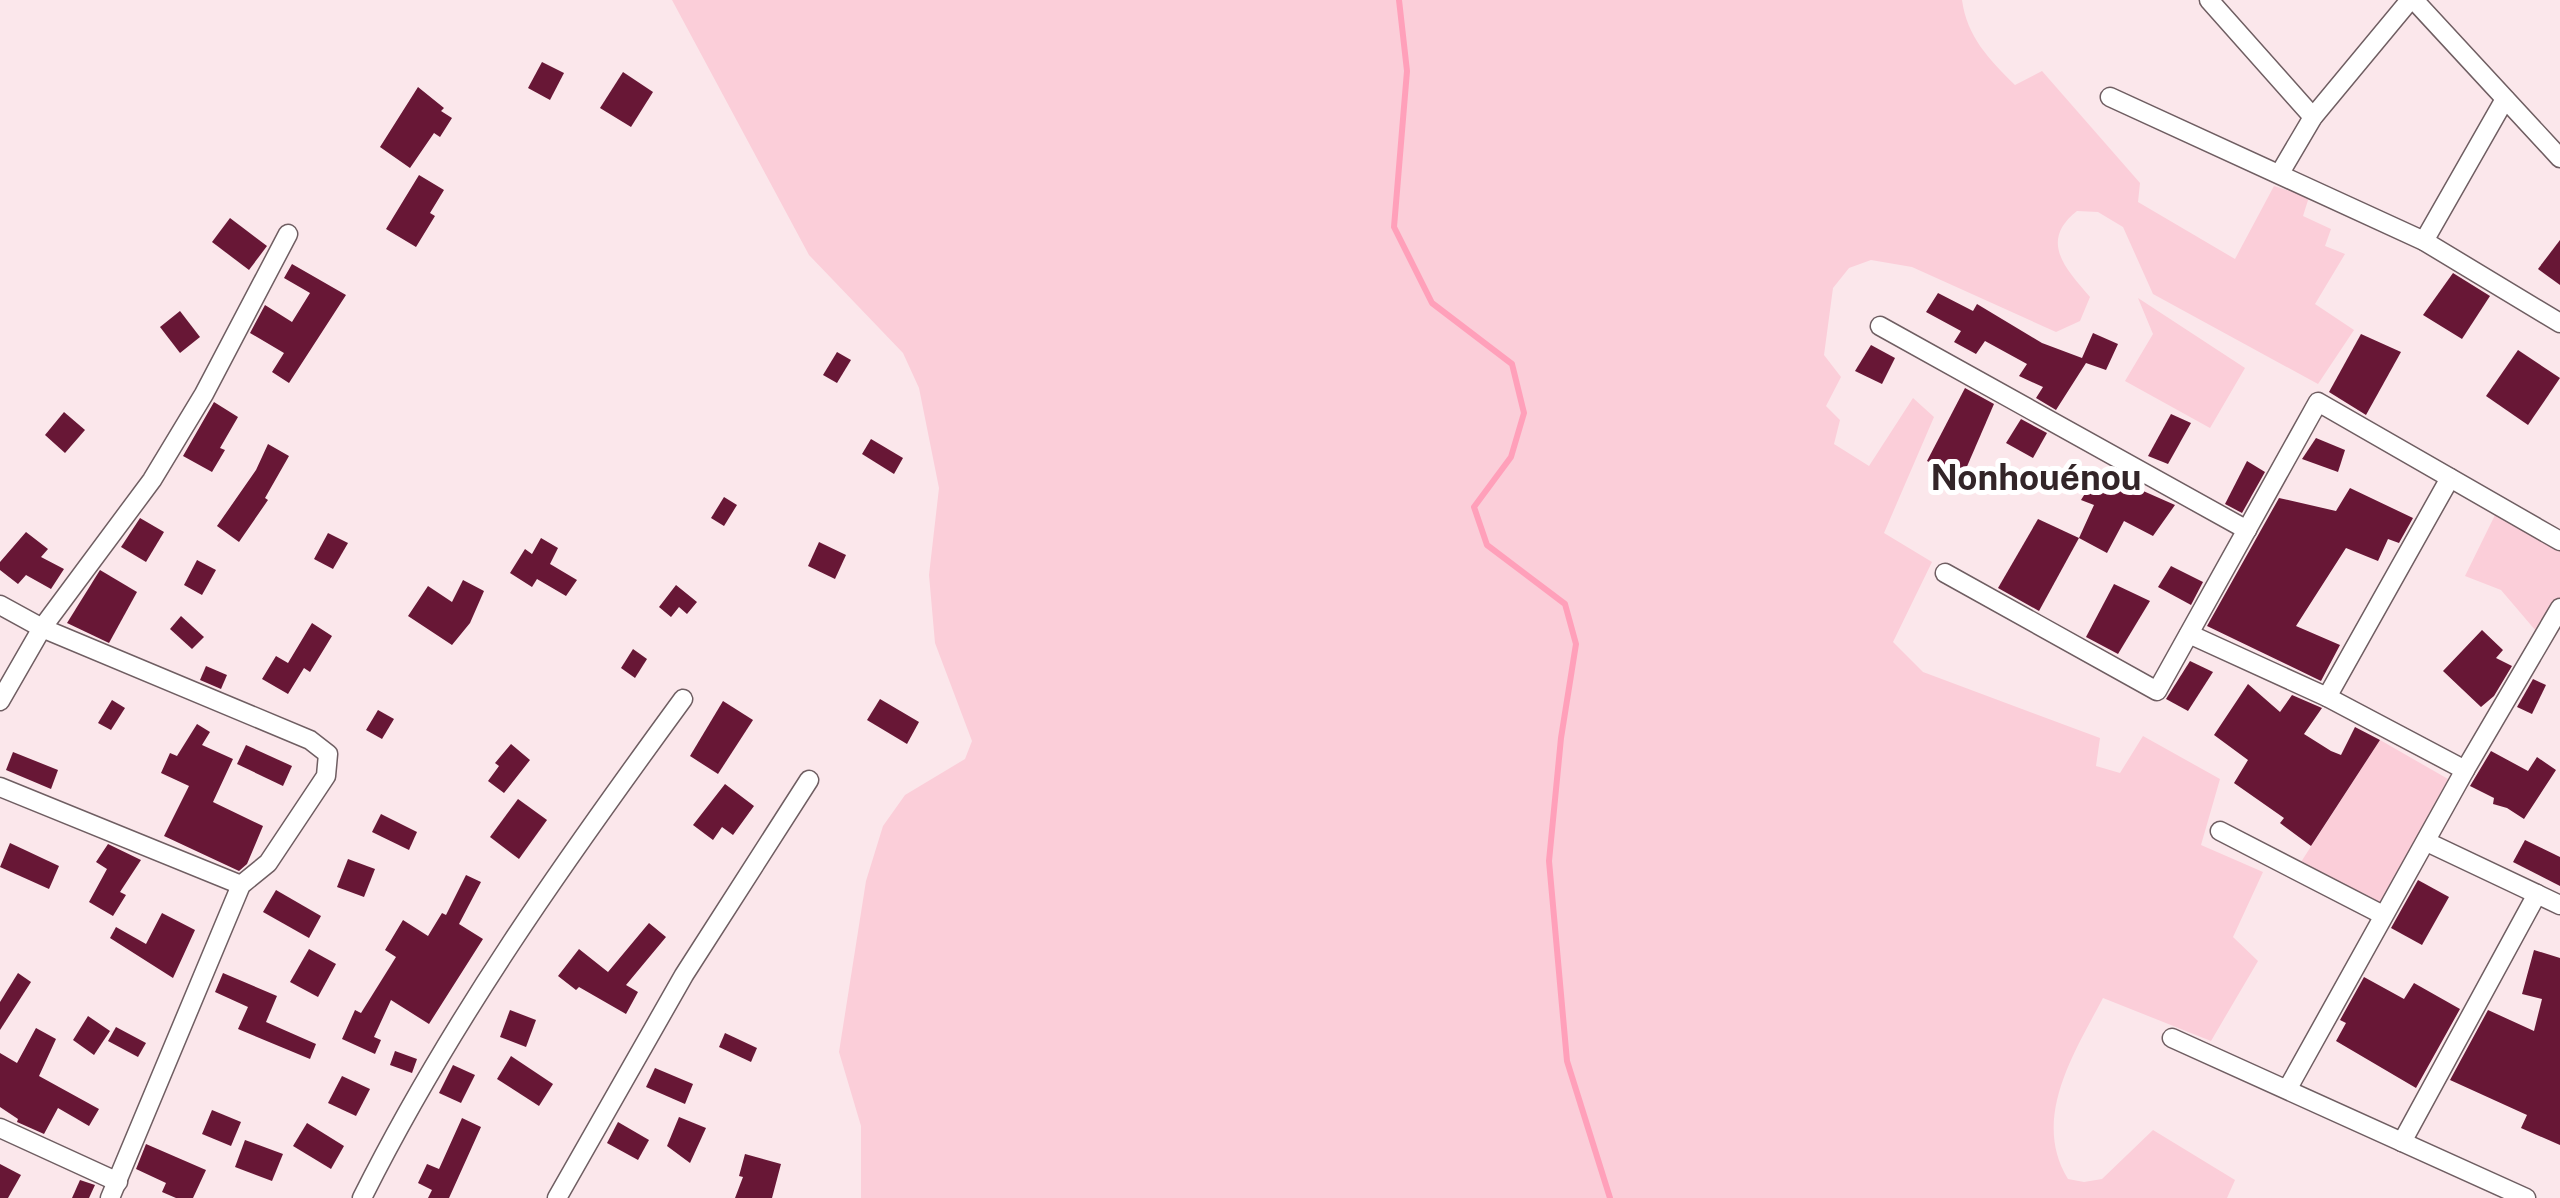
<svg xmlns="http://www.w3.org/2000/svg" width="2560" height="1198" font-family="'Public Sans',sans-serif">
<rect width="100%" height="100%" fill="#fbe7eb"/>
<g fill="#fbced9">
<path d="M 672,0 L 1962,0 C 1967,37 1989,59 2015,85 L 2042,71 L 2140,183 L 2138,202 L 2235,259 L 2274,186 L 2309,197 L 2303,216 L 2331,229 L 2325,246 L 2345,254 L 2315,304 L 2354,330 L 2318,384 L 2153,294 L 2123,227 L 2098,212 L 2077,211 C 2039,241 2065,268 2090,297 L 2080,321 L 2056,332 L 1912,267 L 1871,260 L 1849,268 L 1833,288 L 1824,355 L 1841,377 L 1826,406 L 1840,420 L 1834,444 L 1869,466 L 1913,398 L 1934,417 L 1884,533 L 1932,562 L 1893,642 L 1923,672 L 2100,738 L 2096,766 L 2120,773 L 2143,736 L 2220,779 L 2201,845 L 2263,872 L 2233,937 L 2258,961 L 2211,1041 L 2103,998 C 2074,1053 2031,1119 2068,1179 L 2084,1182 L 2102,1179 L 2153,1130 L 2235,1180 L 2227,1198 L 861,1198 L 861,1126 L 839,1052 L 866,881 L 883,826 L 905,795 L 965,759 L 972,741 L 935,643 L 929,575 L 939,488 L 919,388 L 903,353 L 809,255 Z"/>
<polygon points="2138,298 2245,368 2210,428 2125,381 2153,334"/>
<polygon points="2496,513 2560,544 2560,598 2536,631 2501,590 2465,576"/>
<polygon points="2380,740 2448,779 2381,903 2301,862"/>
</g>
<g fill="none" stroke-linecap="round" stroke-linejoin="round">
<polyline stroke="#ffa0ba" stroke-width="6" points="1399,0 1407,71 1394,227 1432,303 1512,364 1524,413 1511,457 1474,507 1487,545 1565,604 1576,644 1561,738 1549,861 1567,1061 1610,1198"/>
</g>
<g fill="#681736">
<polygon points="542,62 564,73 550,100 528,88"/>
<polygon points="623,72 653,92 631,127 600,108"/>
<polygon points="418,87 444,108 441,111 452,118 440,137 434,133 410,168 380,147"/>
<polygon points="419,175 444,190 430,213 435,216 416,247 386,229"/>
<polygon points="230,218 267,246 249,270 212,242"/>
<polygon points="2560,240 2560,285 2538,269"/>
<polygon points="292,264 346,295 289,383 272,372 284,353 250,333 265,305 292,322 310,293 284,278"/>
<polygon points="2453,273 2490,296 2462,339 2423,315"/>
<polygon points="1938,293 1973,311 1977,304 2042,343 2082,358 2093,333 2118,344 2106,370 2086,363 2056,410 2036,398 2043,387 2019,376 2027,364 1985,341 1976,354 1954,342 1961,331 1926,312"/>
<polygon points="180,311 200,337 180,353 160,327"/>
<polygon points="2361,334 2401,352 2366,415 2329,392"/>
<polygon points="1871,345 1895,358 1882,384 1855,371"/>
<polygon points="2518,350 2560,378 2528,425 2486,396"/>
<polygon points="837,352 851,360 837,383 823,375"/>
<polygon points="1965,388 1994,404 1962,478 1927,461"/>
<polygon points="214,402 238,417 220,448 225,450 212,472 183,456"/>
<polygon points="64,412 85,430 65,453 45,435"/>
<polygon points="2171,414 2191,423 2168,464 2148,456"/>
<polygon points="2021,419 2047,433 2033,458 2006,443"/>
<polygon points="2316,438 2345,450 2338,472 2302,459"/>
<polygon points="871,439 903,458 894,474 862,454"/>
<polygon points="268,444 289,456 265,498 268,500 239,542 217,526 256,470"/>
<polygon points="2247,461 2265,472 2242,513 2225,504"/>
<polygon points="2099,471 2111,481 2116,472 2143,486 2141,490 2175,505 2153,536 2124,521 2107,553 2079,538 2094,505 2081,500"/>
<polygon points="2350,488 2413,518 2399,543 2388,539 2378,561 2346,548 2296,626 2340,645 2321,681 2207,626 2279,498 2336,511"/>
<polygon points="724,497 737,505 724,526 711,518"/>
<polygon points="140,518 164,532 146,562 121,547"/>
<polygon points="2038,519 2079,538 2039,611 1998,588"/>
<polygon points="26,532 48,549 41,557 64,569 51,589 26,575 18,584 0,570 0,562"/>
<polygon points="328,533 348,543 333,569 314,559"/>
<polygon points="541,538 558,548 550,564 577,580 566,596 537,579 532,587 510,573 525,549 532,554"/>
<polygon points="819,542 846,555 835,579 808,566"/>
<polygon points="197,560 216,570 202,595 184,585"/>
<polygon points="2171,566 2203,582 2191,605 2158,587"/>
<polygon points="100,570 137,592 109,643 67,623"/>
<polygon points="463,580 484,591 470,623 452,645 408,616 428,586 452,602"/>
<polygon points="2114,584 2150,601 2118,654 2086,637"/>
<polygon points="676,585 697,602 687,614 679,607 671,617 659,607"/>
<polygon points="181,616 204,637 192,649 170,629"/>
<polygon points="312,623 332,636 310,672 304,668 288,694 262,679 276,656 288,663"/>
<polygon points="2482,630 2503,650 2496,658 2512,666 2494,696 2481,707 2443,671"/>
<polygon points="633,649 647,659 635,678 621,668"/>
<polygon points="2190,661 2213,672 2188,711 2166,699"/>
<polygon points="206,666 227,675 221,689 200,680"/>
<polygon points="2533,679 2546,685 2532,714 2517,707"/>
<polygon points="2248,684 2280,712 2292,695 2322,708 2304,734 2331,751 2341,755 2355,727 2380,740 2311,846 2280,823 2284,818 2234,783 2248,760 2214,735"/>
<polygon points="880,699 919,722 907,744 867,720"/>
<polygon points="112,700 125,708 111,730 98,723"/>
<polygon points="723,701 753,720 718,774 690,756"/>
<polygon points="378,710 394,719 382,739 366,730"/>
<polygon points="197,724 210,732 202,745 233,759 213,802 263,826 247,864 239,871 164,836 189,786 161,773 170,753 177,756"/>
<polygon points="511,744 530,760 504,793 488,781 499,766 495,763"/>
<polygon points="246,745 292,766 283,786 237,764"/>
<polygon points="2491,751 2528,771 2537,757 2556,770 2524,819 2507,808 2493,804 2494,798 2470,786"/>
<polygon points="13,752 58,770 51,789 6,770"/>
<polygon points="725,784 754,806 733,835 722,827 713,840 693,825"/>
<polygon points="518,799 547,820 519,859 490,837"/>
<polygon points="381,814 417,832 409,850 372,832"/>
<polygon points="2525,840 2560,857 2560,886 2513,862"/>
<polygon points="10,843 59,866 49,889 0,867"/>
<polygon points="108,844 141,860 120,892 126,895 113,916 89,902 107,869 96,862"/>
<polygon points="348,859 375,869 364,897 337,887"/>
<polygon points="466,875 481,882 459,924 483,939 429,1024 391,1000 374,1037 381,1040 375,1054 342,1039 355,1010 361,1013 396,957 385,950 403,920 428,936 442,913 446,915"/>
<polygon points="2418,880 2449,897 2422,945 2391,928"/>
<polygon points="276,890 321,916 309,938 263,912"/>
<polygon points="162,913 195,930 173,978 110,938 116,927 146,944"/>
<polygon points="649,923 666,937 626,985 638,992 626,1014 579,987 576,990 558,976 579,949 608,972"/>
<polygon points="309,949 336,964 318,997 290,982"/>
<polygon points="2534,950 2560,958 2560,1145 2521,1128 2527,1115 2450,1080 2488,1010 2534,1031 2542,999 2522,994"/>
<polygon points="18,973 31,982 0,1030 0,1002"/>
<polygon points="223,973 277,996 266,1022 316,1044 310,1059 238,1029 248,1007 215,992"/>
<polygon points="2364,977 2404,999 2414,983 2460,1009 2416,1088 2336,1041 2346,1023 2340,1020"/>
<polygon points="510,1010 536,1020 526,1047 500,1037"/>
<polygon points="88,1016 110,1031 94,1055 73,1040"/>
<polygon points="116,1027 146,1043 138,1057 108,1041"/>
<polygon points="36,1028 56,1039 39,1076 99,1109 89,1126 58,1108 44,1134 17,1122 18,1119 0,1107 0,1053 17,1063"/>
<polygon points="725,1033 757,1048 751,1062 719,1047"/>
<polygon points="395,1051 417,1059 412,1073 390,1065"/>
<polygon points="511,1056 553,1084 539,1106 497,1079"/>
<polygon points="453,1065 475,1075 461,1103 439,1093"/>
<polygon points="655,1068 693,1084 685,1104 646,1087"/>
<polygon points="342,1076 370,1089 356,1116 328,1103"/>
<polygon points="212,1110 241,1122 231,1146 202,1134"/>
<polygon points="679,1117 706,1128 690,1163 667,1146"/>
<polygon points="462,1118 481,1127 449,1198 428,1198 432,1190 418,1183 427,1164 439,1169"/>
<polygon points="618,1122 649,1140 638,1160 607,1143"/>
<polygon points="307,1123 344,1146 331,1169 293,1146"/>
<polygon points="245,1140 283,1154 272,1181 235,1167"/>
<polygon points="146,1144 206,1170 193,1198 176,1198 162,1192 166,1183 136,1169"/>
<polygon points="745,1154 781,1164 772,1198 735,1198 743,1177 739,1176"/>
<polygon points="0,1164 21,1175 8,1198 0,1198"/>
<polygon points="80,1180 95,1185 89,1198 72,1198"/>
</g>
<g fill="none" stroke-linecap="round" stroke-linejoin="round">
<defs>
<g id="street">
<polyline points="2209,0 2313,117"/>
<polyline points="2414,0 2560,158"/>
<polyline points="2110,97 2424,241 2560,323"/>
<polyline points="2280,173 2313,117 2410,0"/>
<polyline points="2424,241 2505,99"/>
<polyline points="1880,326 2247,530"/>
<polyline points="1945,573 2157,691 2318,402 2560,541"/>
<polyline points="0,605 42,628 310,740 328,754 326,776 268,863 241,885 110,1198"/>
<polyline points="2189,634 2327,697 2465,770"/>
<polyline points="2327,697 2450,478"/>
<polyline points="0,701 42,628 152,480 204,394 288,234"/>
<polyline points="0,787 241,885"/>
<polyline points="2220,831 2383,915"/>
<polyline points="2427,842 2560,905"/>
<polyline points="2172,1038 2526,1198"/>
<polyline points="2288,1088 2465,770 2560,608"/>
<polyline points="0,1128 118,1182"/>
<polyline points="2402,1142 2537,894"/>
<path d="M 362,1198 C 451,1020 566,859 683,699"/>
<polyline points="557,1198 684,975 809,780"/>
</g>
</defs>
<use href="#street" stroke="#6f5e62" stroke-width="21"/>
<use href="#street" stroke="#fff" stroke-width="18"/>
</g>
<g text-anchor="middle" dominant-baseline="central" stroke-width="10" stroke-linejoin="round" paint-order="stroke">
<g font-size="35" font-weight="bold" fill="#332528" stroke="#fff">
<text x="2036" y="477">Nonhouénou</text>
</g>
</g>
</svg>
